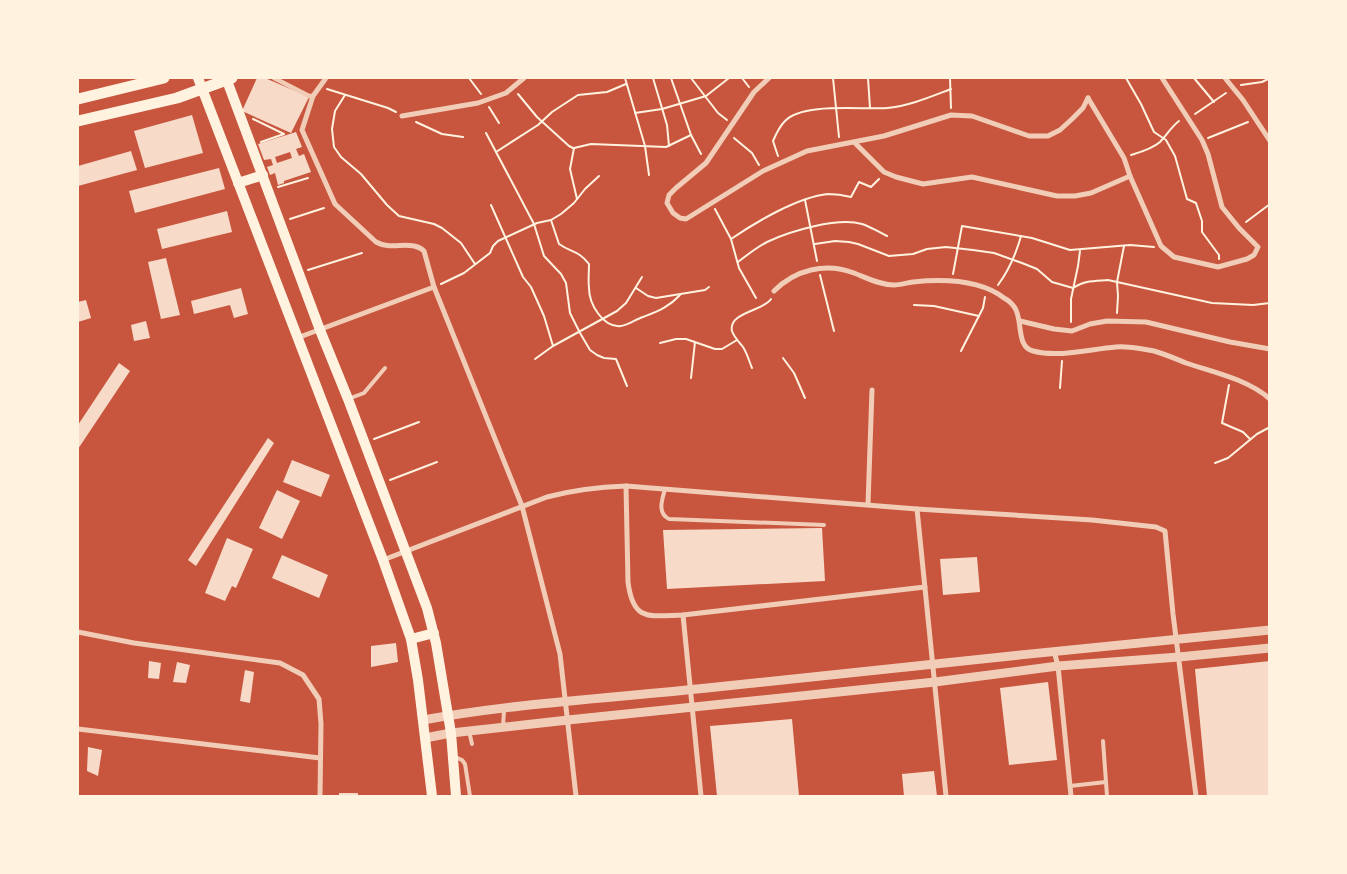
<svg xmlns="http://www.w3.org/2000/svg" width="1347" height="874" font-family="'Varela Round',sans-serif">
<rect width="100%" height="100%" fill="#c8553d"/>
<g fill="#f7dbc8" fill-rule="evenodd">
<polygon points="257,78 265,78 309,97 291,133 242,111"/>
<polygon points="192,115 203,153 145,168 134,131"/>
<path d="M 296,132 L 302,147 L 296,149 L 299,156 L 304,154 L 311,172 L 284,181 L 284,183 L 278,185 L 275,173 L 270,175 L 267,167 L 273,165 L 271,159 L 264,160 L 258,144 ZM 290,152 L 292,158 L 277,163 L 275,157 Z"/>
<polygon points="131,151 137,170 78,186 78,166"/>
<polygon points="219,168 225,189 135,213 129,191"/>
<polygon points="227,211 232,232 162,249 157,229"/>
<polygon points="166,258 180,315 161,319 148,262"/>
<polygon points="241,288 248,314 234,318 230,305 194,314 191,301"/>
<polygon points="86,300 91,318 78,322 78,302"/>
<polygon points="146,321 150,338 134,341 131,325"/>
<polygon points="119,363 130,371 78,449 78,425"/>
<polygon points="268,438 274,443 196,566 188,560"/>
<polygon points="292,460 330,475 321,497 283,482"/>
<polygon points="277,490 300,501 282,539 259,528"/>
<polygon points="822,528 825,581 667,589 663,530"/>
<polygon points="227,538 253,549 236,588 232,586 225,601 205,593"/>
<polygon points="282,555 328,575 319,598 272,578"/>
<polygon points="977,557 980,592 943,595 940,559"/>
<polygon points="396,643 398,662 371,667 371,646"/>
<polygon points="149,661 161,663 159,679 148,678"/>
<polygon points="1270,661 1270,796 1207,796 1195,669"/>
<polygon points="177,662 190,665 186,683 173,682"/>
<polygon points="245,670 254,672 250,703 240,701"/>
<polygon points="1048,682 1057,760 1009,765 1000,688"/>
<polygon points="792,719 799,796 717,796 710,726"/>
<polygon points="88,747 102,750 98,776 87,771"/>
<polygon points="934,771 937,796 904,796 902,774"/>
<rect x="339" y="793" width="19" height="3"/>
</g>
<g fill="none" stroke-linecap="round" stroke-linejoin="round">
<g stroke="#fff3e0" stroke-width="2">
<polyline points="469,78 481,94"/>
<polyline points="625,78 645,146 649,175"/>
<polyline points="653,78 667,125 669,146"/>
<polyline points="671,78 691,135 701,154"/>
<polyline points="691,78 718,113 727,120"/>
<polyline points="742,78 749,87"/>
<polyline points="833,78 839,137"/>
<polyline points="868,78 870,108"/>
<polyline points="950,78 951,108"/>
<polyline points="1126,78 1141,104 1154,132 1166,140 1175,156 1187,199 1196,203 1202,221 1202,232 1219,255 1219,259"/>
<polyline points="1194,78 1214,102"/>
<polyline points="1241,85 1262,82 1270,78"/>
<polyline points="327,89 388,108 396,112"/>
<polyline points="518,94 537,117 569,146 573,148"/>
<polyline points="345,95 335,111 332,129 334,147 341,157 361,174 387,205 399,216 434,224 442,228 461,243 475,264"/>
<polyline points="489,107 499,123"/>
<polyline points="635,113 662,109 706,96 729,78"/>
<polyline points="1195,114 1226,93"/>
<polyline points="253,119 284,134 261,142"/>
<polyline points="416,122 442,134 463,137"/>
<polyline points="486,133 534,224 544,256 561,274 566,283 570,313 580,333 590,350 597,355 604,358 616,359 627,386"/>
<polyline points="734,138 752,153 759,165"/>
<polyline points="1208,138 1248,122"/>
<polyline points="574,148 591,144 666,147 691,135"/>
<polyline points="574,148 570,169 577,199"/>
<polyline points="496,152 538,125 552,112 578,95 607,92 626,84"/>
<path d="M 1131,155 C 1141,152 1152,149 1160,142 C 1167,135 1171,127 1179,121"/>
<path d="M 778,156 L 773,141 C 776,134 780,126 785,121 C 802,102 863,110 887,108 C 909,106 930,97 951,89"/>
<polyline points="278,187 308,178"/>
<polyline points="805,200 817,261"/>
<polyline points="491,205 523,277 531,287 544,316 553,346"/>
<polyline points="715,209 731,239 739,268 756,298"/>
<polyline points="290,219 324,208"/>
<path d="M 551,220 L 559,244 C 572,253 578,250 589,264 C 589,273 588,280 589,288 C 589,304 603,328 621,326 C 629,325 636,319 643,317 C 658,311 669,307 680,295"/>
<polyline points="1246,222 1270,204"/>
<path d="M 731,239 C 756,222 798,197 828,194 C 835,194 843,195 851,197 L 859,182 L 871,187 L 879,179"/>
<path d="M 815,244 L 835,241 L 849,242 L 858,244 L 889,256 L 913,254 L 927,249 L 946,247 L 973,250 L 994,253 L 1022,263 L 1037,269 L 1052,282 L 1073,288 C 1084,280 1096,281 1108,280 L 1212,303 L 1253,305 L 1270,303"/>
<path d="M 738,262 C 747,255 757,247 767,242 C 790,231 838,217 862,224 C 871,227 879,232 887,236"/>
<polyline points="308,270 362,253"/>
<polyline points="953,274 962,226 1032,238 1070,250 1130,245 1154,247"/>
<polyline points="820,275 834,331"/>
<polyline points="441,284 464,273 490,253 493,246 498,241 537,223 551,220 561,214 574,203 585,189 599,176"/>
<path d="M 998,285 C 1009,270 1016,254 1021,236"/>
<polyline points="636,288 648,296 656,298 705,290 709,287"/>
<polyline points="914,305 934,306 979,316"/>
<polyline points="1117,313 1118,296 1117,282 1124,246"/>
<polyline points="1071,322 1071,299 1078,266 1080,251"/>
<polyline points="660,343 676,339 686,339 715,349 722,349 737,340"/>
<polyline points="961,351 983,308 985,297"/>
<polyline points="783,358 794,373 805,398"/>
<polyline points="535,359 553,346 617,311 626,303 642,277"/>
<path d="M 752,368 C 749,361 747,353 743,347 C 739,342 734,337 732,331 C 728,312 764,311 771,299"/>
<polyline points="691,378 695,342"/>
<polyline points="1229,385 1222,423 1243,432 1250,439"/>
<polyline points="1060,388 1062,361"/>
<polyline points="374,439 419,422"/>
<polyline points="1215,463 1228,458 1257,434 1270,427"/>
<polyline points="390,480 437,462"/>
</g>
<g stroke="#f1ccb7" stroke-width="4">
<polyline points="348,399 364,393 385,368"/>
<path d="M 665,489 C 662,500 657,513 669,519 L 824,525"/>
<polyline points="503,727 504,710"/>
<polyline points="469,731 472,744"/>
<polyline points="1103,741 1106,782"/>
<polyline points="455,757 462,760 465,764 470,796"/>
<polyline points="1070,786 1106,782 1107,796"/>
</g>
<polyline stroke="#f1ccb7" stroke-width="4.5" points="274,78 309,96 313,96"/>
<g stroke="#f1ccb7" stroke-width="5">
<path d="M 326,78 L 313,96 L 302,130 L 335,204 L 376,242 C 391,251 412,239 424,251 L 434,287 L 522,506 L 560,654 L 576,796"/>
<polyline points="769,78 754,92 706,163 676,188 669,195 667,203 673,213 680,218 686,219 763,171 807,151 884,136 951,115 972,116 1029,136 1048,136 1060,130 1072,119 1083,108 1088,98"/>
<polyline points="1225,78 1243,100 1270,141"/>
<polyline points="1088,98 1124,158 1130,176 1161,246 1174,257 1218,267 1247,259 1254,255 1258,247 1239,228 1222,207 1208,154 1202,140 1162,78"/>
<polyline points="402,116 478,103 506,93 524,78"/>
<polyline points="855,143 884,172 896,177 923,184 972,177 1057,196 1075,196 1091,193 1130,176"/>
<path d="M 774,291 C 795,270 825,262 854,273 C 867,278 880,285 894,285 C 900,285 906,283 913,282 C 942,279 979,279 1004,298 C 1008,300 1013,305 1015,308 C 1023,321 1016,347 1033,351 C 1059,358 1090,349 1116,347 C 1128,346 1142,349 1154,351 C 1165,354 1176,359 1186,363 C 1213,372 1247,379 1270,399"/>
<polyline points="1020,321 1054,329 1072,331 1090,324 1107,321 1146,322 1230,342 1270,349"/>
<polyline points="297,338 434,287"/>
<path d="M 626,486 L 628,582 C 633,622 649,616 683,615 L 925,587"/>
<polyline points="868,504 872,390"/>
<polyline points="917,509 946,796"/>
<path d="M 383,560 L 547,497 C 573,490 599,487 626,486 L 917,509 L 1092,520 L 1156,527 L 1165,531 L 1173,614 L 1196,796"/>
<polyline points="683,615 701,796"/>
<polyline points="78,632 134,643 280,663 303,675 319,699 321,724 320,796"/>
<polyline points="1054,651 1058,666 1071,796"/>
<polyline points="78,729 320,758"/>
</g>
<g stroke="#f1ccb7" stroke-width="9">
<path d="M 423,720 C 517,703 612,698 707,688 C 895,668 1082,648 1270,630"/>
<polyline points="425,738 451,733 568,720 935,682 1058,666 1179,657 1270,648"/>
</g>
<g stroke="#fff3e0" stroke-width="10">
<polyline points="198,78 383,560 411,639 418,680 432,796"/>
<polyline points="226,78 320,330 348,399 427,608 436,643 451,733 456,796"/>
<polyline points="238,183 263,175"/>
<polyline points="411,639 434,633"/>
</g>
<g stroke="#fff3e0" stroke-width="11">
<polyline points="78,99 164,78"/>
<polyline points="78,121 177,98 232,78"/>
</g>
</g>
<rect width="1347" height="874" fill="none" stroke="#fff3e0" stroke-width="158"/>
</svg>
